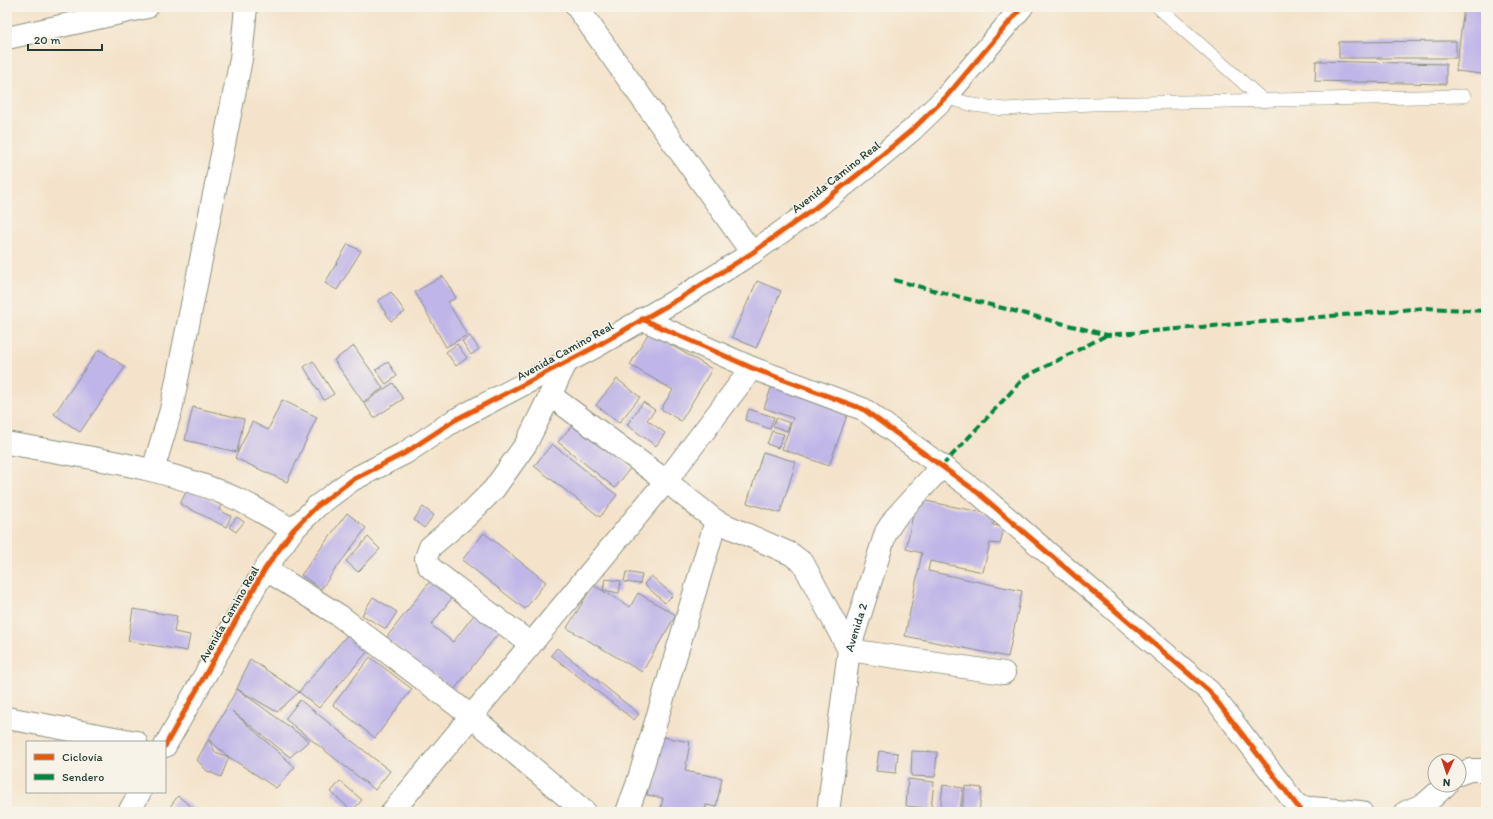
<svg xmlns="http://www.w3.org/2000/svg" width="1493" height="819" font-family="Itim,sans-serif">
<rect width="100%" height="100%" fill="#f7f3e8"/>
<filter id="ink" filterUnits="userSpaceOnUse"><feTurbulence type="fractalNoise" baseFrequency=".025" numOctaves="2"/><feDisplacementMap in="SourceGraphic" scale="8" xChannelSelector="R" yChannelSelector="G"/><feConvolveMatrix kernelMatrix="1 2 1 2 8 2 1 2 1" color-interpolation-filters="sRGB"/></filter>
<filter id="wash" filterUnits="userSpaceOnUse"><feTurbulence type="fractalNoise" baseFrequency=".012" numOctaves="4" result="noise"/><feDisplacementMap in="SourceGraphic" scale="16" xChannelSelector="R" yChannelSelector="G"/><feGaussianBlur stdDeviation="0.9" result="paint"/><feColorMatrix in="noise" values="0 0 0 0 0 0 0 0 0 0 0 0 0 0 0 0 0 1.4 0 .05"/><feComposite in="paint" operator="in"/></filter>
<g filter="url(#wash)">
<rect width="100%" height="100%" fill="#f4e3ca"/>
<g id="blocks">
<g fill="#bfb5e8" fill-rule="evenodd">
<polygon points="1464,7 1486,7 1486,45 1482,74 1456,71"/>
<polygon points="1456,41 1456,58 1339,58 1339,42"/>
<polygon points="1316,61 1446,64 1446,84 1315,81"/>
<polygon points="348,244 361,251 337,290 325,283"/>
<polygon points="443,276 456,298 448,302 467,335 446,347 415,292"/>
<polygon points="757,281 781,291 756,348 732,337"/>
<polygon points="391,292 405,312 391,321 378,301"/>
<polygon points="649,332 712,369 681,421 661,409 673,390 630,365"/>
<polygon points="470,336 479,349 471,355 462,341"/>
<polygon points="457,344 467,358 456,366 446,352"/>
<polygon points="354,346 383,388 363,402 334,360"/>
<polygon points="99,349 125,367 80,432 54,414"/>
<polygon points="313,361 334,394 324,400 304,367"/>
<polygon points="388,362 397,376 386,384 376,370"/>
<polygon points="617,379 640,397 619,423 596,405"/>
<polygon points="393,383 403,399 374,418 364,403"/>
<polygon points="773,383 849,410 829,466 782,449 793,418 764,408"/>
<polygon points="282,400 317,417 287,482 235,458 252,422 268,430"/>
<polygon points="643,402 655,410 647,420 665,433 656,446 627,425"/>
<polygon points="193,407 244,419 237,452 185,440"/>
<polygon points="749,409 774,417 770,429 745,420"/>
<polygon points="776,418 790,423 787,431 773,426"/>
<polygon points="575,422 631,467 615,488 558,442"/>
<polygon points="772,431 784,434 778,448 767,444"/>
<polygon points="552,444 617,495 600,517 534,466"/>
<polygon points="763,452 796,462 780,513 747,503"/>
<polygon points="188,488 221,505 219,510 231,516 226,527 180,504"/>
<polygon points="916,499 995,515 993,525 1004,527 1000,544 990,543 983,572 930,561 928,571 1022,591 1008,657 905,636 922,553 906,549"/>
<polygon points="423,507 434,515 424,528 414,520"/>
<polygon points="347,513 366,528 321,589 301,575"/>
<polygon points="237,517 244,522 236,532 229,527"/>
<polygon points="484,533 546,582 525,609 462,560"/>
<polygon points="368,537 380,549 358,572 346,561"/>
<polygon points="626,572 642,575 640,584 624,582"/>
<polygon points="651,576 673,595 665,603 644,584"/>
<polygon points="432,579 454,595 431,625 453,642 477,611 501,630 454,690 386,638"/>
<polygon points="605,579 621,581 619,593 603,590"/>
<polygon points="593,585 630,607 638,593 676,615 642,672 567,628"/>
<polygon points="373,597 397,612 386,629 362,615"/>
<polygon points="133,609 177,616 174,632 190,635 187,651 128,641"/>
<polygon points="348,634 368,651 319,708 299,692"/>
<polygon points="557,648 639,714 634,720 551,655"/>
<polygon points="370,657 412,689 375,738 333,705"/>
<path d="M 250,659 L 299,692 L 277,712 L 237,689 L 309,741 L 290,757 L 232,711 L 295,767 L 276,788 L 229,757 L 221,777 L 207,771 L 197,760 L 237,689 ZM 209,740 L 229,757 L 215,752 Z"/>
<polygon points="300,700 390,771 375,790 285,719"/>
<polygon points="658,736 690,742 685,771 722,778 716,807 706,805 705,812 660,812 663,798 647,795"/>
<polygon points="879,751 898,753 896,773 876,771"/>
<polygon points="912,751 937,752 935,777 911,776"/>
<polygon points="908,779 934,782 931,808 906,806"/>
<polygon points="340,781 362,800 352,811 331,792"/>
<polygon points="943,785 963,788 960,812 940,812"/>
<polygon points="965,786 982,788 979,812 962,812"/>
<polygon points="178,796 198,812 166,812"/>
</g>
</g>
</g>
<g filter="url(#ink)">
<use href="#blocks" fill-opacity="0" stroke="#8a907f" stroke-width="1"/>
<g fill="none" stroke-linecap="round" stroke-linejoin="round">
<defs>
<g id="service">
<polyline points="1158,7 1264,101"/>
<polyline points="946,97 973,105 1004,109 1092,104 1464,96"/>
</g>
<g id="minor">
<polyline points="577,7 752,253"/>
<polyline points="7,38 147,7"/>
<polyline points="642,319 752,368 863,409 977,492 1209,691 1302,812"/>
<polyline points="550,395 666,481 716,521 791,554 803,563 849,650 1004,673"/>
<path d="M 7,443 C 83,457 169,467 239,500 C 258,509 275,520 293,530"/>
<polyline points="153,470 171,410 241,59 246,7"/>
<polyline points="265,569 340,616 471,716 585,812"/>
<polyline points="531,644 433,570 428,565 426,558 430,547 467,516 494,489 526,444 567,361"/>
<polyline points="7,718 136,742"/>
<polyline points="1459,774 1470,770 1486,770"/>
<polyline points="1298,807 1361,812"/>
<polyline points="392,812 666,481 752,368"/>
<polyline points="627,812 637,785 716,521"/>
<path id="s1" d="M 828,812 L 849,650 L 886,532 L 895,518 L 942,466"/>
<polyline points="1406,812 1425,804 1446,785"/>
</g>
<g id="tertiary">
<polyline points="165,746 265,569 293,530 316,507 352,480 405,453 455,420 593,348 682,297 752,253 815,208 870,165 912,130 946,97 1022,7"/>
<polyline points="129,812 140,792"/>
</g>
</defs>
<use href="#service" stroke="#8a907f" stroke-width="14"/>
<use href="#minor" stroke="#8a907f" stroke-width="24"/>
<use href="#tertiary" stroke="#8a907f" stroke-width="24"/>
<use href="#service" stroke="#fff" stroke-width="13"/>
<use href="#minor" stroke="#fff" stroke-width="22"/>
<use href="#tertiary" stroke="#fff" stroke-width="22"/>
<g stroke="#00873e" stroke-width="4" stroke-dasharray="8 4" stroke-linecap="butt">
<polyline points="894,280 1107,335 1426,308 1486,311"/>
<polyline points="942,466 1025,377 1107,335"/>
</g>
<defs>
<g id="cycleway">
<polyline points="642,319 752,368 863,409 977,492 1209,691 1302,812"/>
<polyline points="165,746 265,569 293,530 316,507 352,480 405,453 455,420 593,348 682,297 752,253 815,208 870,165 912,130 946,97 1022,7"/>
</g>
</defs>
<use href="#cycleway" stroke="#f7f3e8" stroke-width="8"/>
<use href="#cycleway" stroke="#e8590c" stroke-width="5"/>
</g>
</g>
<g text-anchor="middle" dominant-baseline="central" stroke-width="3" stroke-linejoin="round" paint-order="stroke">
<g font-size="12" fill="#1f3d34" stroke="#f7f3e8">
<text transform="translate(836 177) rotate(-38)">Avenida Camino Real</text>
<text transform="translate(565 351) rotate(-29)">Avenida Camino Real</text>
<text transform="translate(229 614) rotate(-60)">Avenida Camino Real</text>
<text stroke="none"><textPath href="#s1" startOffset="187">Avenida 2</textPath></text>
</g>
</g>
<rect width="1493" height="819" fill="none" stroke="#f7f3e8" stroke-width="24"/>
<rect x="26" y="741" width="140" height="52" fill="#f7f3e8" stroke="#a1aaa0"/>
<rect x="34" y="754" width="20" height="6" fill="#e8590c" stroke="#a1aaa0"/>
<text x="62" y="761" font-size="12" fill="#1f3d34">Ciclovía</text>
<rect x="34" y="774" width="20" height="6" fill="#00873e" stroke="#a1aaa0"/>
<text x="62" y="781" font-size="12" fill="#1f3d34">Sendero</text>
<g transform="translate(1447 773) rotate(183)"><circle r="19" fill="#f7f3e8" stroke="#a1aaa0"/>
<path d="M0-3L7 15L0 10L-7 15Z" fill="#c8321e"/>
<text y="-6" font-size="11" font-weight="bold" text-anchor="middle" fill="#1f3d34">N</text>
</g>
<path d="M28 44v6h74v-6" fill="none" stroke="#1f3d34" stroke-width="2"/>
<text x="34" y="44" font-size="12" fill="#1f3d34" stroke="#f7f3e8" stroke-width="3" paint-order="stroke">20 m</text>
</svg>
